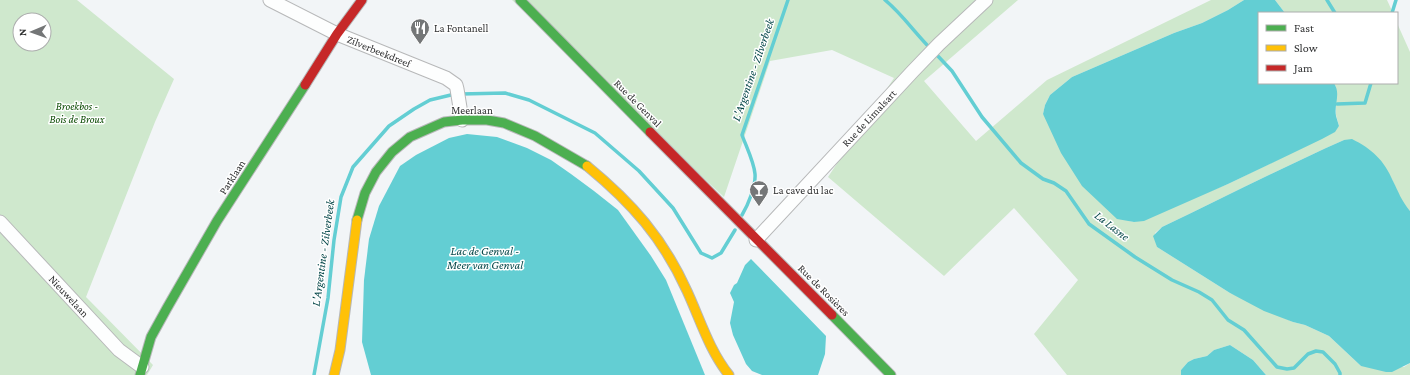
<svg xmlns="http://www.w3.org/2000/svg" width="1410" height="375" font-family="'Crimson Pro',serif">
<rect width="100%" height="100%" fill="#f2f5f7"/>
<g fill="#cfe8cd" fill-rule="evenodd">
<path d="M 0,0 L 77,0 L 174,79 L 155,122 L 86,297 L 153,365 L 147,375 L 0,375 ZM 20,20 L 44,20 L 44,44 L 20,44 Z"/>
<path d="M 512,0 L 1018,0 L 924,81 L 976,141 L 1047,80 L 1211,0 L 1244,0 L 1228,10 L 1202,23 L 1174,33 L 1072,77 L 1050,95 L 1045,105 L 1043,114 L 1129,221 L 1134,222 L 1228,184 L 1334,132 L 1339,126 L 1336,115 L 1336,87 L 1334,83 L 1397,83 L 1397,23 L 1410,52 L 1410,211 L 1402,202 L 1392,179 L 1344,140 C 1283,167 1223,198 1162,227 L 1155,233 L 1157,247 L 1230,293 L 1293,322 L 1305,325 L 1329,336 L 1361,366 L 1404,367 L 1410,363 L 1410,375 L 1266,375 L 1253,360 L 1230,345 L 1214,350 L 1207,356 L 1194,359 L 1188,362 L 1181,370 L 1181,375 L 1067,375 L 1034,334 L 1078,280 L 1014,208 L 944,276 L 828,177 L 894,78 L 832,50 L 770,61 L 724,197 Z"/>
<polygon points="1275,0 1387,0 1393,13 1285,13"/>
</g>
<g fill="#63ced3">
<path d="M 1244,0 L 1275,0 L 1285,13 L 1259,13 L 1259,83 L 1334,83 C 1341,94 1334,104 1336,116 C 1337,119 1338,123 1339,126 L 1335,132 L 1322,139 L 1228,184 L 1153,217 L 1144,221 L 1134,222 L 1117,219 L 1082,186 L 1061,153 L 1043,114 L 1045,105 L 1050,95 L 1072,77 L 1174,33 L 1202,23 L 1228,10 Z"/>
<polygon points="467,134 497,137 527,148 551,160 571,174 594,191 618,210 651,256 666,280 705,375 371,375 362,342 364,280 369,239 379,206 400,166 416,155 449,138"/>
<path d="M 1352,139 C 1372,149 1384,160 1393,181 C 1399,193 1401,200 1410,211 L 1410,363 L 1392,372 L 1386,372 L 1361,366 L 1329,336 L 1305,325 L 1293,322 L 1264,311 L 1230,293 L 1157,247 L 1153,236 L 1162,227 C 1223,198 1283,167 1344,140 Z"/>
<polygon points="751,259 826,336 825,354 818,375 762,375 752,371 746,364 733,335 730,323 734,302 730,293 734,285 737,283 745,265"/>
<polygon points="1230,345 1253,360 1266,375 1181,375 1181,370 1188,362 1194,359 1207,356 1214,350"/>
</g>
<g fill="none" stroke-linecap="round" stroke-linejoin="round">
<g stroke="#63ced3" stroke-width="3.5">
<path d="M 885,0 C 902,14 915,33 931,49"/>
<polyline points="1327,0 1335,13"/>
<polyline points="1392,13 1396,0"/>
<polyline points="935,53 952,71 982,117 1021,163 1043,179 1054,183 1066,191 1089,224 1135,257 1172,280 1199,292 1212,300 1228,320 1244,330 1277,367 1287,369 1294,368 1308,354 1316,351 1323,352 1335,364 1340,373 1340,375"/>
<polyline points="461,94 505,93 529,100 595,133 639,171 673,208 701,253 712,258 721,253 735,230"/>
<polyline points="1337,104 1365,103 1371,83"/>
<path d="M 742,215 C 748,205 756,186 755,174 C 754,162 746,146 742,135 L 788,0"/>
<polyline points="314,375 328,298 334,240 341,197 353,167 389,126 414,109 430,100 455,94"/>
</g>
<defs>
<g id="street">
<polyline points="270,0 337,34 446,78 456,85 457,89 462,120"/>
<polyline points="0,222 119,350 142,367"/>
<polyline points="756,240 913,71 939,44 986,0"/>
</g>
<g id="fast">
<polyline points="520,0 650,132"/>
<polyline points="357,220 365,193 376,172 392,152 410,137 444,122 462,120 487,120 504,123 535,136 587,166"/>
<polyline points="832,315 891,375"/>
<polyline points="140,375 151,337 167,308 217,221 305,85"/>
</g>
<g id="slow">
<path d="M 587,166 C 632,203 663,238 687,291 C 700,319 709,350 729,375"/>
<polyline points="334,375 340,350 357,220"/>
</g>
<g id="jam">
<polyline points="305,85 337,34 362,0"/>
<polyline points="650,132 832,315"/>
</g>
</defs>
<use href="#street" stroke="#b7b8b9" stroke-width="15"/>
<use href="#fast" stroke="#b7b8b9" stroke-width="11"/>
<use href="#slow" stroke="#b7b8b9" stroke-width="11"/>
<use href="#jam" stroke="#b7b8b9" stroke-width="11"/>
<use href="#street" stroke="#fdfefe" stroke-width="13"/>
<use href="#fast" stroke="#4caf50" stroke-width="9"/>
<use href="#slow" stroke="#ffc107" stroke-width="9"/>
<use href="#jam" stroke="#c62828" stroke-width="9"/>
</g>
<defs>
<symbol id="restaurant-pin" viewBox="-11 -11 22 30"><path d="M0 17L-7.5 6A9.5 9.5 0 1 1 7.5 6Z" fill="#747677" stroke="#fff"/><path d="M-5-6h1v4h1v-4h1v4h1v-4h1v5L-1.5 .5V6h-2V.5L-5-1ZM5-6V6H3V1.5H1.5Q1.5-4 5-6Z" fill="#fff"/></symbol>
<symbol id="bar-pin" viewBox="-11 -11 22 30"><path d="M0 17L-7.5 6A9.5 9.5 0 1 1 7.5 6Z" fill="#747677" stroke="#fff"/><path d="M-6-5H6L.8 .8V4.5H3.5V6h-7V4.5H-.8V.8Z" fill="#fff"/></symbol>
</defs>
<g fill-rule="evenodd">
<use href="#restaurant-pin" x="409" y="17" width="22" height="30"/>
<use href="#bar-pin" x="748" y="179" width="22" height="30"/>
</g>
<g text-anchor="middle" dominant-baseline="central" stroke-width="3" stroke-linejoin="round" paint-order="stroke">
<g font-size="11" fill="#303132" stroke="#fff" text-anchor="start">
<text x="434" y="28">La Fontanell</text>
<text x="773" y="190">La cave du lac</text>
</g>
<g font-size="11" fill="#303132" stroke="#fff">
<text transform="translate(379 51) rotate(22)">Zilverbeekdreef</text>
<text transform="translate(638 103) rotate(45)">Rue de Genval</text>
<text x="472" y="110">Meerlaan</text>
<text transform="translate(869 118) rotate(-47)">Rue de Limalsart</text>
<text transform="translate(232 177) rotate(-57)">Parklaan</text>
<text transform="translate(824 290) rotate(45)">Rue de Rosières</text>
<text transform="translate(69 296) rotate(47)">Nieuwelaan</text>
</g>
<g font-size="11" font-style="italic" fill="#094a00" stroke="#fff">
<text x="77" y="106">Broekbos -<tspan x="77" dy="13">Bois de Broux</tspan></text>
</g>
<g font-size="12" font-style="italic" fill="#054749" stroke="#fff">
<text transform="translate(753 70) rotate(-71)">L'Argentine - Zilverbeek</text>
<text transform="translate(1112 226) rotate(38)">La Lasne</text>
<text x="485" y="251">Lac de Genval -<tspan x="485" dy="14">Meer van Genval</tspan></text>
<text transform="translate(323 253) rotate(-82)">L'Argentine - Zilverbeek</text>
</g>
</g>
<rect x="1258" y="12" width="140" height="72" fill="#ffffff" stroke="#acadad"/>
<rect x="1266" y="25" width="20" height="6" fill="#4caf50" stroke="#acadad"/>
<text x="1294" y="32" font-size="12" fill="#303132">Fast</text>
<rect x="1266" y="45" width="20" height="6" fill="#ffc107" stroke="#acadad"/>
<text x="1294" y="52" font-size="12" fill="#303132">Slow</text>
<rect x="1266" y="65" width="20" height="6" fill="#c62828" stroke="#acadad"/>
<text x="1294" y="72" font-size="12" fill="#303132">Jam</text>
<g transform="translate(32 32) rotate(268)"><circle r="19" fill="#ffffff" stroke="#acadad"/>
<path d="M0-3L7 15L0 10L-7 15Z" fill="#747677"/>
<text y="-6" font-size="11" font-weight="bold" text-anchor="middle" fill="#303132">N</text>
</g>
</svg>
